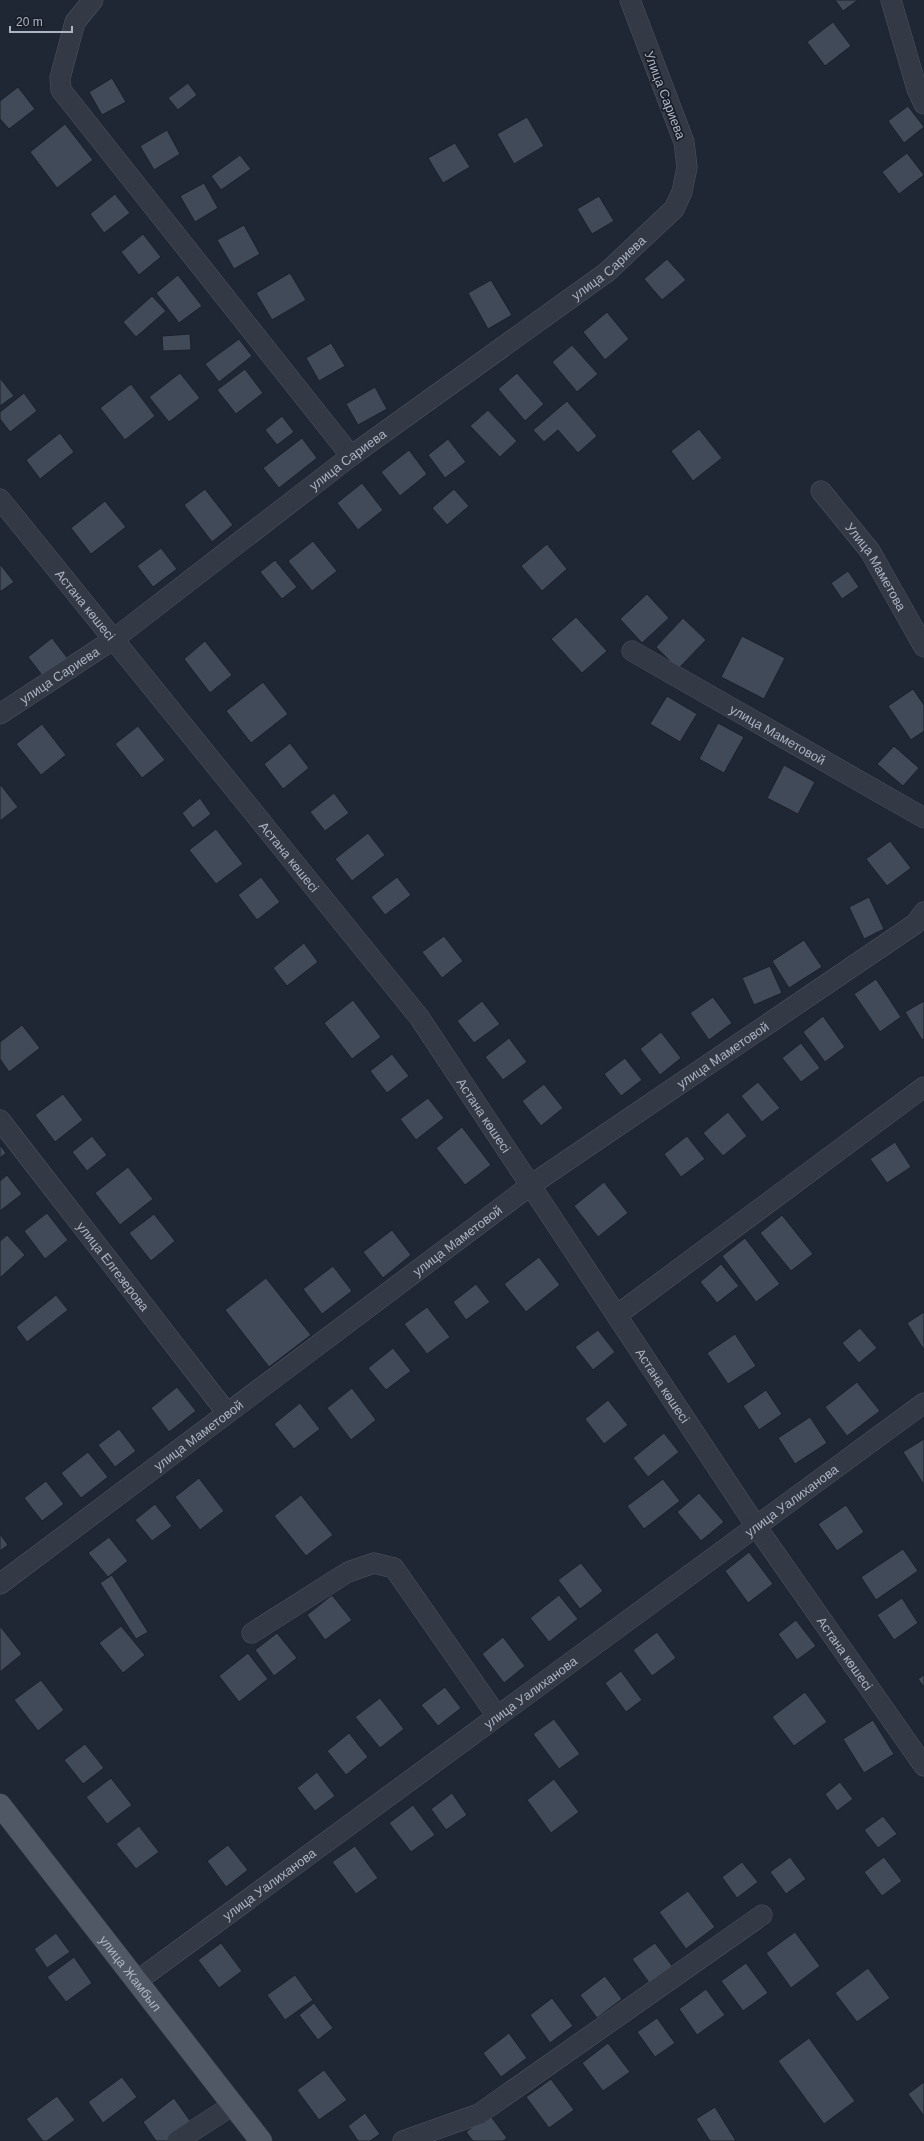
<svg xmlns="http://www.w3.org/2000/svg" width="924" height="2141" font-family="Helvetica,sans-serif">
<rect width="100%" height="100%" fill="#202734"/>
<g fill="#414a58" stroke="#1b202b">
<polygon points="835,0 858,0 843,11"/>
<polygon points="833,22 851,46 825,66 807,42"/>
<polygon points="112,78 126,102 102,115 89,92"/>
<polygon points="188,83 197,95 178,110 168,98"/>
<polygon points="18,87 35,109 9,129 0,119 0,101"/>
<polygon points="908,106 924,127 904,143 888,121"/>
<polygon points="527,117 544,146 514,164 497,134"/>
<polygon points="65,124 93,160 57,188 30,152"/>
<polygon points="167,130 180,154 154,170 140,146"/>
<polygon points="455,143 470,167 443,183 428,158"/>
<polygon points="907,153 924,175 899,194 882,172"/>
<polygon points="240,155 251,169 221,190 211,176"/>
<polygon points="204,183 218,208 195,222 180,196"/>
<polygon points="115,194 130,213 104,233 90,214"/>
<polygon points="599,196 614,221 592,234 577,209"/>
<polygon points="244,225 260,254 234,269 217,240"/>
<polygon points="143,234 161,257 139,275 121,252"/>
<polygon points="667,259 686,280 662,300 644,279"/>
<polygon points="290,273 306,300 272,320 256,293"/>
<polygon points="178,275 202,306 179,323 156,293"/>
<polygon points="491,280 512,315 488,329 468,293"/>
<polygon points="152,296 166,311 136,337 123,322"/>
<polygon points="607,312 629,339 605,360 583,332"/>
<polygon points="190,334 191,350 163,351 162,336"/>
<polygon points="239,339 252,356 219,382 205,364"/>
<polygon points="331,343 345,366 319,381 306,358"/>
<polygon points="572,345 598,374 577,392 552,362"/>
<polygon points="245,369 263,393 236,414 217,390"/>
<polygon points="180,373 200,398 169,422 149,397"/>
<polygon points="517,373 544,404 525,421 498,389"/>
<polygon points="0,378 14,396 0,406"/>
<polygon points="131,384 155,416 125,440 100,408"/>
<polygon points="375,387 387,409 358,425 346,404"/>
<polygon points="24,393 37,411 10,432 0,419 0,412"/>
<polygon points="567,401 597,436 578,453 558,430 544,442 533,430"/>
<polygon points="488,410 517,441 500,457 470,426"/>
<polygon points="282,416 294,432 277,445 265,430"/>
<polygon points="699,429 722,458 693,481 671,451"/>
<polygon points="60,433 74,452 40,479 26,460"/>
<polygon points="302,438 317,458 279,488 263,468"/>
<polygon points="448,439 466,462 445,478 428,455"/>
<polygon points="409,450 427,474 400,496 381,472"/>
<polygon points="362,483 383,510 358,530 337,503"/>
<polygon points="205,489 233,525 212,542 184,505"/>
<polygon points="454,489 469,506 447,525 432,508"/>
<polygon points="105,501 126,527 91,554 71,528"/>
<polygon points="313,541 337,571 312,591 288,561"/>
<polygon points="547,544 567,569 542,591 521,566"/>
<polygon points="161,548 177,569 153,587 137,566"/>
<polygon points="275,560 297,587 282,599 260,572"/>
<polygon points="0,564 14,582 0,592"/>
<polygon points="848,571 859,587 842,599 831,583"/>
<polygon points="647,594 669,618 642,643 620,619"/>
<polygon points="576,617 607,651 582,673 551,639"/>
<polygon points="683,618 706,640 678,669 656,647"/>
<polygon points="742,636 785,658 764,699 721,677"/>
<polygon points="52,638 69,660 45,679 28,657"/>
<polygon points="205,641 232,675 210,693 184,659"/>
<polygon points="263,682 288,714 251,743 226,711"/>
<polygon points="913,689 924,705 924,731 911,740 888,706"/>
<polygon points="667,696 697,714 680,742 650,724"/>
<polygon points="718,723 744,737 724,773 699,759"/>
<polygon points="42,724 66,755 41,775 16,744"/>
<polygon points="138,726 165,760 142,778 115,744"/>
<polygon points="290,743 309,768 283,789 264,764"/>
<polygon points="894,746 919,768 903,786 877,764"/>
<polygon points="784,765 815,782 798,814 767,798"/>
<polygon points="0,784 18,807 0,821"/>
<polygon points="334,793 349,813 325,831 310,812"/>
<polygon points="200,798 211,814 193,828 182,813"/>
<polygon points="216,829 243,864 216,884 189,850"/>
<polygon points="368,833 385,855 352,881 335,859"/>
<polygon points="890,841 911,868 887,886 866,859"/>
<polygon points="261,877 280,902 257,920 238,895"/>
<polygon points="397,877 411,895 385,915 371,897"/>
<polygon points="869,897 884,929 864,939 849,907"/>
<polygon points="444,936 463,961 442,978 422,952"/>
<polygon points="804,940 822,967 789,988 772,961"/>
<polygon points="304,943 318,962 287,986 273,968"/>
<polygon points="770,966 782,993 754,1005 742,978"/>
<polygon points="876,979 901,1017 880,1032 854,994"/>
<polygon points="713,997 732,1023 709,1040 690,1013"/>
<polygon points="353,1000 381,1037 352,1059 324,1023"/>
<polygon points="482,1001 500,1024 474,1043 457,1021"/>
<polygon points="924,1001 924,1039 922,1040 905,1012"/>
<polygon points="823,1016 845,1047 825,1062 803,1032"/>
<polygon points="22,1025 40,1048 9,1072 0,1059 0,1042"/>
<polygon points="661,1032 681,1058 660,1075 640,1049"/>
<polygon points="509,1038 527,1062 503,1080 485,1057"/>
<polygon points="801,1043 820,1068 801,1082 782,1058"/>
<polygon points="392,1054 409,1076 387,1093 370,1071"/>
<polygon points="625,1058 642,1080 621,1096 604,1074"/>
<polygon points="758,1082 780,1108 762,1122 741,1096"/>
<polygon points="544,1084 563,1108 541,1126 522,1101"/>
<polygon points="63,1094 83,1120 55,1142 35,1115"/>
<polygon points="428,1098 444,1118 416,1140 400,1119"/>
<polygon points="728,1112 747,1136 723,1156 703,1133"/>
<polygon points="462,1127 491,1165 465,1185 436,1148"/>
<polygon points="92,1136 107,1155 87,1171 72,1152"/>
<polygon points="687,1136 705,1159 681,1177 664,1154"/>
<polygon points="895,1142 911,1167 887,1183 870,1159"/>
<polygon points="0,1145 6,1153 0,1158"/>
<polygon points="128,1167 153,1199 120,1225 95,1193"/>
<polygon points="7,1175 22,1194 0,1211 0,1181"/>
<polygon points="604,1182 628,1213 598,1237 574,1206"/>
<polygon points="47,1213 68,1240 45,1259 24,1231"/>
<polygon points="154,1214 175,1241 151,1261 129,1233"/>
<polygon points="782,1215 813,1254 791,1271 760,1233"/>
<polygon points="392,1230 411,1255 383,1278 363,1252"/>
<polygon points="7,1235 25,1255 0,1278 0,1241"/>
<polygon points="745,1238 780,1284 756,1302 722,1256"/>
<polygon points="539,1257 560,1285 526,1312 504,1284"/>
<polygon points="721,1264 739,1286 717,1303 700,1282"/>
<polygon points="333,1266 352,1291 322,1314 303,1289"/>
<polygon points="266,1278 311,1335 269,1367 225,1310"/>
<polygon points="476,1284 490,1302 466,1320 453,1302"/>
<polygon points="56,1295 68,1310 27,1342 16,1327"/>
<polygon points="427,1307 450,1337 427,1354 404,1324"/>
<polygon points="924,1312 924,1350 907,1323"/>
<polygon points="860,1328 877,1348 859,1363 842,1343"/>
<polygon points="598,1330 615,1352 593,1370 575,1347"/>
<polygon points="735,1334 756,1366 728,1384 707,1353"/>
<polygon points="393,1348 411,1371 386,1390 368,1368"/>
<polygon points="857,1382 880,1411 847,1436 825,1407"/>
<polygon points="177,1387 196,1411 169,1432 151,1408"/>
<polygon points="352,1388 376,1420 351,1440 327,1408"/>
<polygon points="766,1390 782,1414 759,1430 743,1406"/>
<polygon points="608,1400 628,1425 604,1444 585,1419"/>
<polygon points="300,1403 320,1429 294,1449 274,1424"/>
<polygon points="810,1417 827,1443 795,1464 778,1438"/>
<polygon points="119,1429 136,1451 115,1467 98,1445"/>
<polygon points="664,1433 679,1452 648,1477 633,1458"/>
<polygon points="924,1439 924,1485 903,1452"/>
<polygon points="88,1452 108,1477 81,1498 61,1473"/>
<polygon points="199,1478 224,1511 200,1530 175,1497"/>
<polygon points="663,1479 680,1501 644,1529 627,1506"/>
<polygon points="46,1481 64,1504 42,1521 24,1498"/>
<polygon points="699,1493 724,1522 701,1541 677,1512"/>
<polygon points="301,1495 333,1535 306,1556 274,1516"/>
<polygon points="155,1504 172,1526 152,1541 135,1520"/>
<polygon points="846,1505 864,1532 837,1551 818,1524"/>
<polygon points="0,1534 8,1545 0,1551"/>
<polygon points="109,1537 128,1561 108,1577 88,1553"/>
<polygon points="903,1549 918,1571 876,1600 861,1577"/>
<polygon points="749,1552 773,1584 748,1603 725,1571"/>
<polygon points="581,1563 603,1591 580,1609 558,1580"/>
<polygon points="112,1575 148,1632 136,1639 100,1583"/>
<polygon points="332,1595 352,1620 325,1640 307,1615"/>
<polygon points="559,1595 578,1619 549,1642 530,1618"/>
<polygon points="902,1598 918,1623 894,1640 877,1615"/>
<polygon points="796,1620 816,1646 797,1660 778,1634"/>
<polygon points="0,1626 22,1654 0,1672"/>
<polygon points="121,1626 145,1655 123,1673 99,1643"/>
<polygon points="657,1632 676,1658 652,1676 633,1650"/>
<polygon points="277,1633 297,1658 274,1676 255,1650"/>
<polygon points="503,1637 525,1666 504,1683 482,1654"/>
<polygon points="248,1653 268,1679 239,1702 219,1676"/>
<polygon points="621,1671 642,1700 626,1712 605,1683"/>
<polygon points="924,1675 924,1687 918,1679"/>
<polygon points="41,1680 64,1710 38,1731 14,1700"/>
<polygon points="445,1687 461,1708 438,1726 421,1705"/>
<polygon points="805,1692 827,1722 794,1746 772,1717"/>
<polygon points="380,1698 404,1729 380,1748 355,1717"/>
<polygon points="554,1719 580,1754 559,1769 533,1734"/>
<polygon points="873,1720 894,1754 864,1773 843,1739"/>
<polygon points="349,1733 368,1757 346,1775 327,1751"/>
<polygon points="85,1744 104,1768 83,1784 64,1760"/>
<polygon points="317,1772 335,1796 315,1811 297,1788"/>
<polygon points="111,1778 132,1805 107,1824 86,1797"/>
<polygon points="554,1779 579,1812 551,1833 527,1800"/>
<polygon points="840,1782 853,1799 837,1811 825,1794"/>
<polygon points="452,1793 467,1815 446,1830 431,1809"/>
<polygon points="413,1805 435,1835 411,1852 389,1823"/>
<polygon points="883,1816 897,1834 878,1848 864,1830"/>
<polygon points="139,1826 159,1852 136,1869 116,1844"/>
<polygon points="228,1845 248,1870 226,1887 207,1861"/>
<polygon points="355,1846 378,1878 356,1894 332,1862"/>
<polygon points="790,1857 806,1879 786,1894 770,1872"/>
<polygon points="884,1857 902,1881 882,1896 864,1872"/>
<polygon points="742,1862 758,1882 737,1898 722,1877"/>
<polygon points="688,1891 715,1927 686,1949 659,1912"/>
<polygon points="795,1932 820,1966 791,1988 766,1953"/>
<polygon points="56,1933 70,1952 47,1968 34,1949"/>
<polygon points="221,1943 242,1971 219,1988 198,1960"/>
<polygon points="655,1943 673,1967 650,1984 632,1959"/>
<polygon points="74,1957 92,1983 66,2002 47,1977"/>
<polygon points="746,1963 768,1993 743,2011 721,1981"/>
<polygon points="868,1968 890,1998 857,2022 835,1993"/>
<polygon points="295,1975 313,2000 285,2020 267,1995"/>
<polygon points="605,1976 622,1999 597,2018 580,1995"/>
<polygon points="706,1989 725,2015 697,2035 679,2009"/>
<polygon points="552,1998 573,2026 550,2043 530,2015"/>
<polygon points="314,2003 333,2028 318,2040 299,2015"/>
<polygon points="657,2018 675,2043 655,2057 637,2032"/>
<polygon points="509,2033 527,2058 501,2077 483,2053"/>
<polygon points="809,2038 855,2101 824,2124 778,2061"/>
<polygon points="608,2043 630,2072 603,2091 582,2063"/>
<polygon points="324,2070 347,2100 319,2120 297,2090"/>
<polygon points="122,2077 137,2097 103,2123 88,2102"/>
<polygon points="551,2079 574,2110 549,2128 526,2097"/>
<polygon points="924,2082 924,2116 908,2094"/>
<polygon points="57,2096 75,2120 47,2141 43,2141 26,2119"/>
<polygon points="174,2098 191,2122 166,2141 156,2141 143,2122"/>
<polygon points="715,2107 736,2141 710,2141 696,2119"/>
<polygon points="365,2113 380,2134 370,2141 358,2141 348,2126"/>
<polygon points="489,2114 507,2138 503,2141 473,2141 466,2132"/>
</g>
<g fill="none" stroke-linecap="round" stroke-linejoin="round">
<defs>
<g id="minor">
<polyline points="93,0 75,22 60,78 61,90 351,456"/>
<polyline points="891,0 917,89 924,104"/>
<path id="s1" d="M 821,491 L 870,551 L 924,647"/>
<path id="s2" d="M 0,499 L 419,1017 L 756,1526 L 924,1766"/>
<path id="s3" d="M 632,651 L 924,818"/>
<path id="s4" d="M 0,714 L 114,639 L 351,456 L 607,272 L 674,209 L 682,192 L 687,167 L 684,142 L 630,0"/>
<path id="s5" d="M 0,1120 L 227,1413"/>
<polyline points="617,1315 924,1087"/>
<path id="s6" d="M 0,1584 L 531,1185 L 915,924 L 924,912"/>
<polyline points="252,1633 348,1572 374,1563 394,1568 497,1716"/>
<path id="s7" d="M 137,1981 L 924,1403"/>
<polyline points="177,2141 233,2105"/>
<polyline points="403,2141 479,2114 762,1915"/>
</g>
<g id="major">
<path id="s8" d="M 0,1805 L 261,2141"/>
</g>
</defs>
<use href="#minor" stroke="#4e5460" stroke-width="21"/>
<use href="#major" stroke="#3d424e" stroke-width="23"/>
<use href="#minor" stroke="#333945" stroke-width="20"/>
<use href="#major" stroke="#515865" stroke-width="22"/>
</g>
<g text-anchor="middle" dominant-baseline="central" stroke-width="3.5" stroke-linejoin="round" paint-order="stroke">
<g font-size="13" fill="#adb4c2" stroke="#191e29">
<text transform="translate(665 95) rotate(69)">Улица Сариева</text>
<text stroke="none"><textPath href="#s4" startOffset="755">улица Сариева</textPath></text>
<text stroke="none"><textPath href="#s4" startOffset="431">улица Сариева</textPath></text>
<text stroke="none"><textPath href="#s1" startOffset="94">Улица Маметова</textPath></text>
<text stroke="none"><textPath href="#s2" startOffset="136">Астана көшесі</textPath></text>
<text stroke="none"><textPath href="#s4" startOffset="71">улица Сариева</textPath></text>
<text stroke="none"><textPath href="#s3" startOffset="168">улица Маметовой</textPath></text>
<text stroke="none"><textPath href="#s2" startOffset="460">Астана көшесі</textPath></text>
<text stroke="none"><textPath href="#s6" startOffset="896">улица Маметовой</textPath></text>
<text stroke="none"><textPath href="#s2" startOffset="784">Астана көшесі</textPath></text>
<text stroke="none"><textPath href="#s6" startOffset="572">улица Маметовой</textPath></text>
<text stroke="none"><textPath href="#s5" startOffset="185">улица Елгезерова</textPath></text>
<text stroke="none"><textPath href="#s2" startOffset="1108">Астана көшесі</textPath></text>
<text stroke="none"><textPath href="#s6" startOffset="248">улица Маметовой</textPath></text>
<text stroke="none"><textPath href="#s7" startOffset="812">улица Уалиханова</textPath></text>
<text stroke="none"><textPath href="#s2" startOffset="1432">Астана көшесі</textPath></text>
<text stroke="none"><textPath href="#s7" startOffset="488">улица Уалиханова</textPath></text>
<text stroke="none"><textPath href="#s7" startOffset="164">улица Уалиханова</textPath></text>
<text stroke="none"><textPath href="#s8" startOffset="213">улица Жамбыл</textPath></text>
</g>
</g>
<path d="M10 26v6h62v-6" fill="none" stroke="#adb4c2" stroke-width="2"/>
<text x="16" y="26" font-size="12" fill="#adb4c2" stroke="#191e29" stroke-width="3" paint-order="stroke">20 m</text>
</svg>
